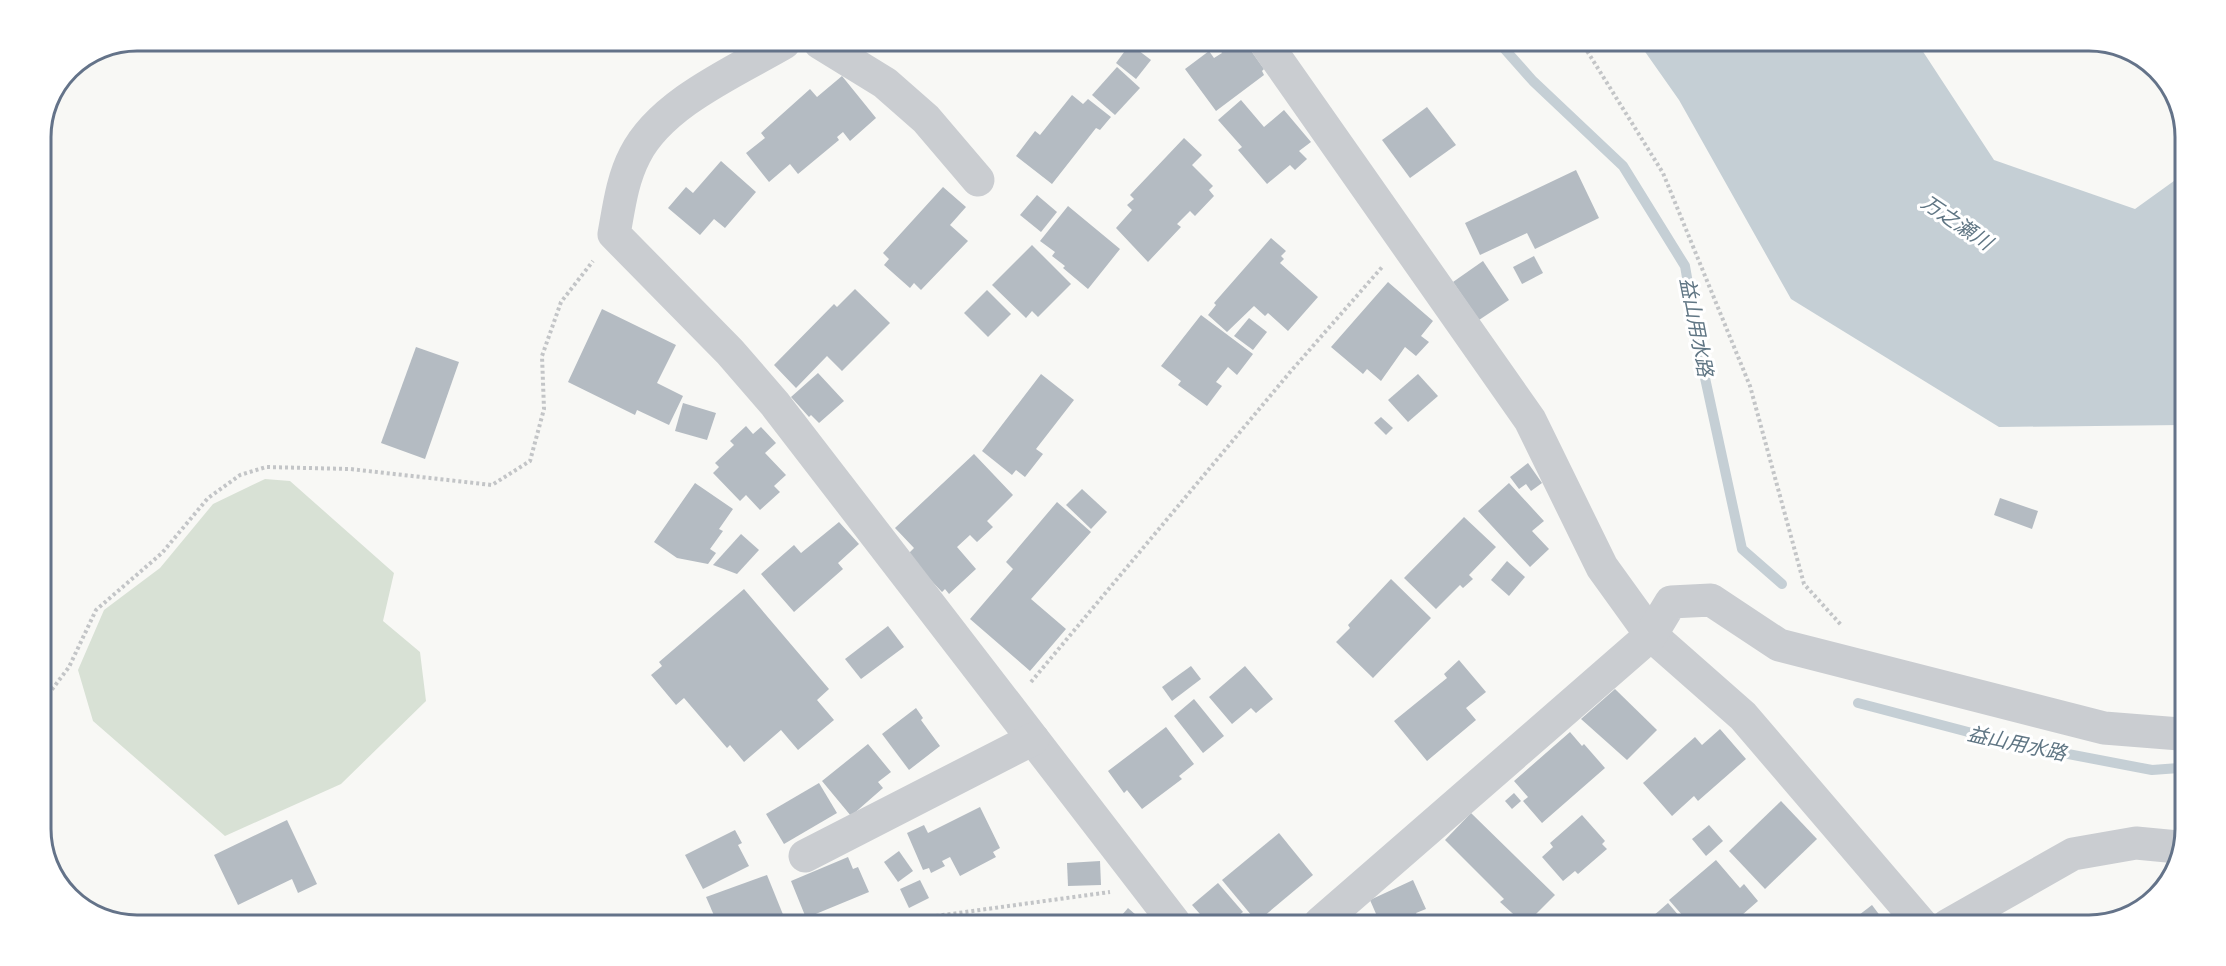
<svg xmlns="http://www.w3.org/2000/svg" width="2226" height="966" font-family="Quicksand,'Noto Sans JP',sans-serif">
<rect width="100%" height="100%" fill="#f8f8f5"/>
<polygon fill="#d8e1d5" points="265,479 290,481 394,573 383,621 420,652 426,701 341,784 225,836 93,721 78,670 104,610 160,568 213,504"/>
<polygon fill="#c5cfd5" points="1641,46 1920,47 1994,160 2135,209 2185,173 2182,425 1999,427 1791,299 1679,100"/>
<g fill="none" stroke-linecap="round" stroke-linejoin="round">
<g stroke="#c5cfd5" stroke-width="10">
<polyline points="1501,45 1533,81 1623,166 1685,266 1702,364 1742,549 1782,584"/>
<polyline points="1858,703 2010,743 2152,770 2179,768"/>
</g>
</g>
<g fill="#b4bbc2">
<polygon points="1130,44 1151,60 1136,79 1116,63"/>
<polygon points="1224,44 1247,45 1264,69 1262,71 1264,75 1216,111 1185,69 1209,51 1214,58 1222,53 1219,48"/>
<polygon points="1117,67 1140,88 1115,115 1092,95"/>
<polygon points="842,76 876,118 850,141 843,132 837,137 839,140 798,174 790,164 769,182 746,153 765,138 761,133 810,89 817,97"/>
<polygon points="1072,95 1083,104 1088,99 1111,117 1100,130 1096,128 1052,184 1016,156 1035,131 1040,135"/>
<polygon points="1241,100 1264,127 1284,110 1311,142 1299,151 1307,159 1295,170 1290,165 1267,184 1238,150 1242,147 1218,120"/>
<polygon points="1427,107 1456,145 1410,178 1382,140"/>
<polygon points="1184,138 1202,155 1192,165 1213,186 1209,190 1214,196 1195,216 1190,211 1177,224 1181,227 1148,262 1116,228 1132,210 1127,205 1134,199 1130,195"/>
<polygon points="721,161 756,192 725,228 714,219 700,235 668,208 686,187 693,193"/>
<polygon points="1576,170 1599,218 1535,249 1527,233 1480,255 1465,223"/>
<polygon points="943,187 966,207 950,225 968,241 921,290 914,283 910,288 884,265 889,259 883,253"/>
<polygon points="1037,195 1057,212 1041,232 1020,215"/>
<polygon points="1068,206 1120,249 1088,289 1063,268 1065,266 1052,256 1055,252 1040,241"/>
<polygon points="1271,238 1286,251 1281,256 1284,259 1280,263 1318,297 1288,331 1268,313 1265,316 1254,306 1227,332 1208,315 1216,305 1214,303"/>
<polygon points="1032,245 1071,284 1038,317 1032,311 1026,318 992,285"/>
<polygon points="1534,256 1543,273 1522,284 1513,267"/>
<polygon points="1483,261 1509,300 1479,320 1453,282"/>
<polygon points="1388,282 1433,321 1421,336 1429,342 1416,356 1405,347 1381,381 1367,369 1363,374 1331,347"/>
<polygon points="855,289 890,323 842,371 827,356 796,388 774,365 834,304 837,307"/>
<polygon points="987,290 1011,314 988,337 964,313"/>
<polygon points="602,309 676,345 657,383 683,396 669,425 637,410 635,415 568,382"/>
<polygon points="1201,315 1253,354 1237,375 1228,367 1216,382 1222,386 1207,406 1178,385 1181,381 1161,366"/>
<polygon points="1249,318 1267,332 1253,350 1234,336"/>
<polygon points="416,347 459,362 425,459 381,443"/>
<polygon points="818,373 844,401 819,423 811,415 809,417 791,397"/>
<polygon points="1041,374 1074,400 1036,449 1043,454 1025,477 1016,470 1012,475 982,451"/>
<polygon points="1418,374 1438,396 1408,422 1388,400"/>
<polygon points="683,403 716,413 707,440 675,431"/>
<polygon points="1381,417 1393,428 1386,435 1374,423"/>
<polygon points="746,426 753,434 761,427 776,443 765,453 786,475 774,486 780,492 760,510 746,495 740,501 713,473 719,467 715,463 734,445 730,441"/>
<polygon points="974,454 1013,495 987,521 993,527 977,542 970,535 957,547 976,569 949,594 945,589 942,592 907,555 914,548 895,528"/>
<polygon points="1528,463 1542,483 1531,491 1526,484 1519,489 1510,477"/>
<polygon points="695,483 733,509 719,529 723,531 710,549 716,553 708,564 677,558 654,542"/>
<polygon points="1509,483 1544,521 1532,531 1549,549 1530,567 1478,511"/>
<polygon points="1082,489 1107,512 1091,529 1066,505"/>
<polygon points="2000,498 2038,511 2032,529 1994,515"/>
<polygon points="1057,502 1091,532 1031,599 1066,629 1030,671 970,619 1013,569 1006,562"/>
<polygon points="1464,517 1496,547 1469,575 1473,579 1463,588 1460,585 1436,609 1404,578"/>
<polygon points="839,522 859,544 838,563 843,569 794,612 761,574 794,545 801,553"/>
<polygon points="741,534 759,550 737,574 713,565"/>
<polygon points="1507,561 1525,577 1509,596 1491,580"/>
<polygon points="1391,579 1431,618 1373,678 1336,642 1350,628 1348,625"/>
<polygon points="744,589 829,689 817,700 834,720 798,750 781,730 744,762 730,745 727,748 684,698 676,705 651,675 662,666 659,662"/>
<polygon points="888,626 904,647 861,679 845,659"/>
<polygon points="1459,660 1486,692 1466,708 1476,720 1427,761 1394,721 1447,678 1444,674"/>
<polygon points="1191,666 1201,679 1172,701 1162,687"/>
<polygon points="1245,666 1273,699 1256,713 1251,708 1232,724 1209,697"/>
<polygon points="1615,689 1657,730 1627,760 1581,719"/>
<polygon points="1194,699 1224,736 1203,753 1174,716"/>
<polygon points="916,708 923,718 921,720 940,746 909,770 882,734"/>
<polygon points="1166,727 1194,764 1179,776 1182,779 1142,809 1127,790 1124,793 1108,771"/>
<polygon points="1720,729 1746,759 1698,801 1694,796 1672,816 1643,783 1695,737 1702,745"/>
<polygon points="1570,732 1582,746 1584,744 1605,768 1542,823 1523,801 1528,797 1514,781"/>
<polygon points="868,744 891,772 878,782 883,788 851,816 822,781"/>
<polygon points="819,783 837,813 784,844 766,814"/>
<polygon points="1514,793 1521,801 1512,809 1505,801"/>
<polygon points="1781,801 1817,839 1765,889 1729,851"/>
<polygon points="980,807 1000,848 993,852 996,857 960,876 950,857 942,861 945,866 931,873 929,868 923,870 907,833 924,825 928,833"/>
<polygon points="1471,813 1555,895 1527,923 1523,923 1500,902 1504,899 1445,840"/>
<polygon points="1582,815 1605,841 1602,844 1607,849 1578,874 1575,871 1563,881 1542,857 1553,847 1550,843"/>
<polygon points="287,820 317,884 298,893 292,879 238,905 214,855"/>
<polygon points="1709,825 1723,841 1706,856 1692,839"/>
<polygon points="735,830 742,843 738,845 749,866 703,889 685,855"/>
<polygon points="1279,833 1313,875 1257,922 1222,880"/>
<polygon points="899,851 913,871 898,882 884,862"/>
<polygon points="848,857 853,869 858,867 869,892 806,918 791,881"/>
<polygon points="1716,860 1740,888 1744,884 1758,901 1742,915 1750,924 1690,924 1669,900"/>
<polygon points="1100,861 1101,885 1068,886 1067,863"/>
<polygon points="767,875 784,917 775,921 716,920 706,897"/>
<polygon points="920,880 929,898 909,908 900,889"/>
<polygon points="1413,880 1426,909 1416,913 1421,923 1380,923 1370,900"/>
<polygon points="1218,883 1243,912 1230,922 1207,922 1192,905"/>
<polygon points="1668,903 1686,924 1644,924"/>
<polygon points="1872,905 1887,925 1846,925"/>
<polygon points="1128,908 1144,922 1116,922"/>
<polygon points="1093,916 1101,922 1088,922"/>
</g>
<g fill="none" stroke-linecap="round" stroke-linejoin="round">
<g stroke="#c3c5c7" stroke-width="4" stroke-dasharray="3 3" stroke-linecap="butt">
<polyline points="1584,46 1663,173 1750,386 1804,584 1842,626"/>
<polyline points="1031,682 1291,371 1383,266"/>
<polyline points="41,704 69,667 96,610 162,553 208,498 240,475 266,467 350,469 492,485 530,461 544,409 542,356 561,302 593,261"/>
<polyline points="900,921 1110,892"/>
</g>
<g stroke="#cacdd1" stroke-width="33">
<path d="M 784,43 C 736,71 661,103 635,155 C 622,180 619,207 614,234 L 730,352 L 775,404 L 1174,922"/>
<polyline points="820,43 885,83 926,119 978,180"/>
<polyline points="1267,45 1530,420 1602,567 1651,635 1743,716 1922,925"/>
<polyline points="805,856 1033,739"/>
<polyline points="1320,923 1651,635 1671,602 1711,600 1779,645 2104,728 2180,734"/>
<polyline points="1948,925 2073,854 2136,843 2178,847"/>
</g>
</g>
<g text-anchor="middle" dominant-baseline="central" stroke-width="6" stroke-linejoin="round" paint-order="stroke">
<g font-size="20" font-style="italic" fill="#607684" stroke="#fff">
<text transform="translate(1957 222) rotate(34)">万之瀬川</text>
<text transform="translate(1697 327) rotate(79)">益山用水路</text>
<text transform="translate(2017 743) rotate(12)">益山用水路</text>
</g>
</g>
<path d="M0 0H2226V966H0ZM137 51H2089A86 86 0 0 1 2175 137V829A86 86 0 0 1 2089 915H137A86 86 0 0 1 51 829V137A86 86 0 0 1 137 51Z" fill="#fff" fill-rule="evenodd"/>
<path fill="none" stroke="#647389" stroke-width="3" d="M137 51H2089A86 86 0 0 1 2175 137V829A86 86 0 0 1 2089 915H137A86 86 0 0 1 51 829V137A86 86 0 0 1 137 51Z"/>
</svg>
